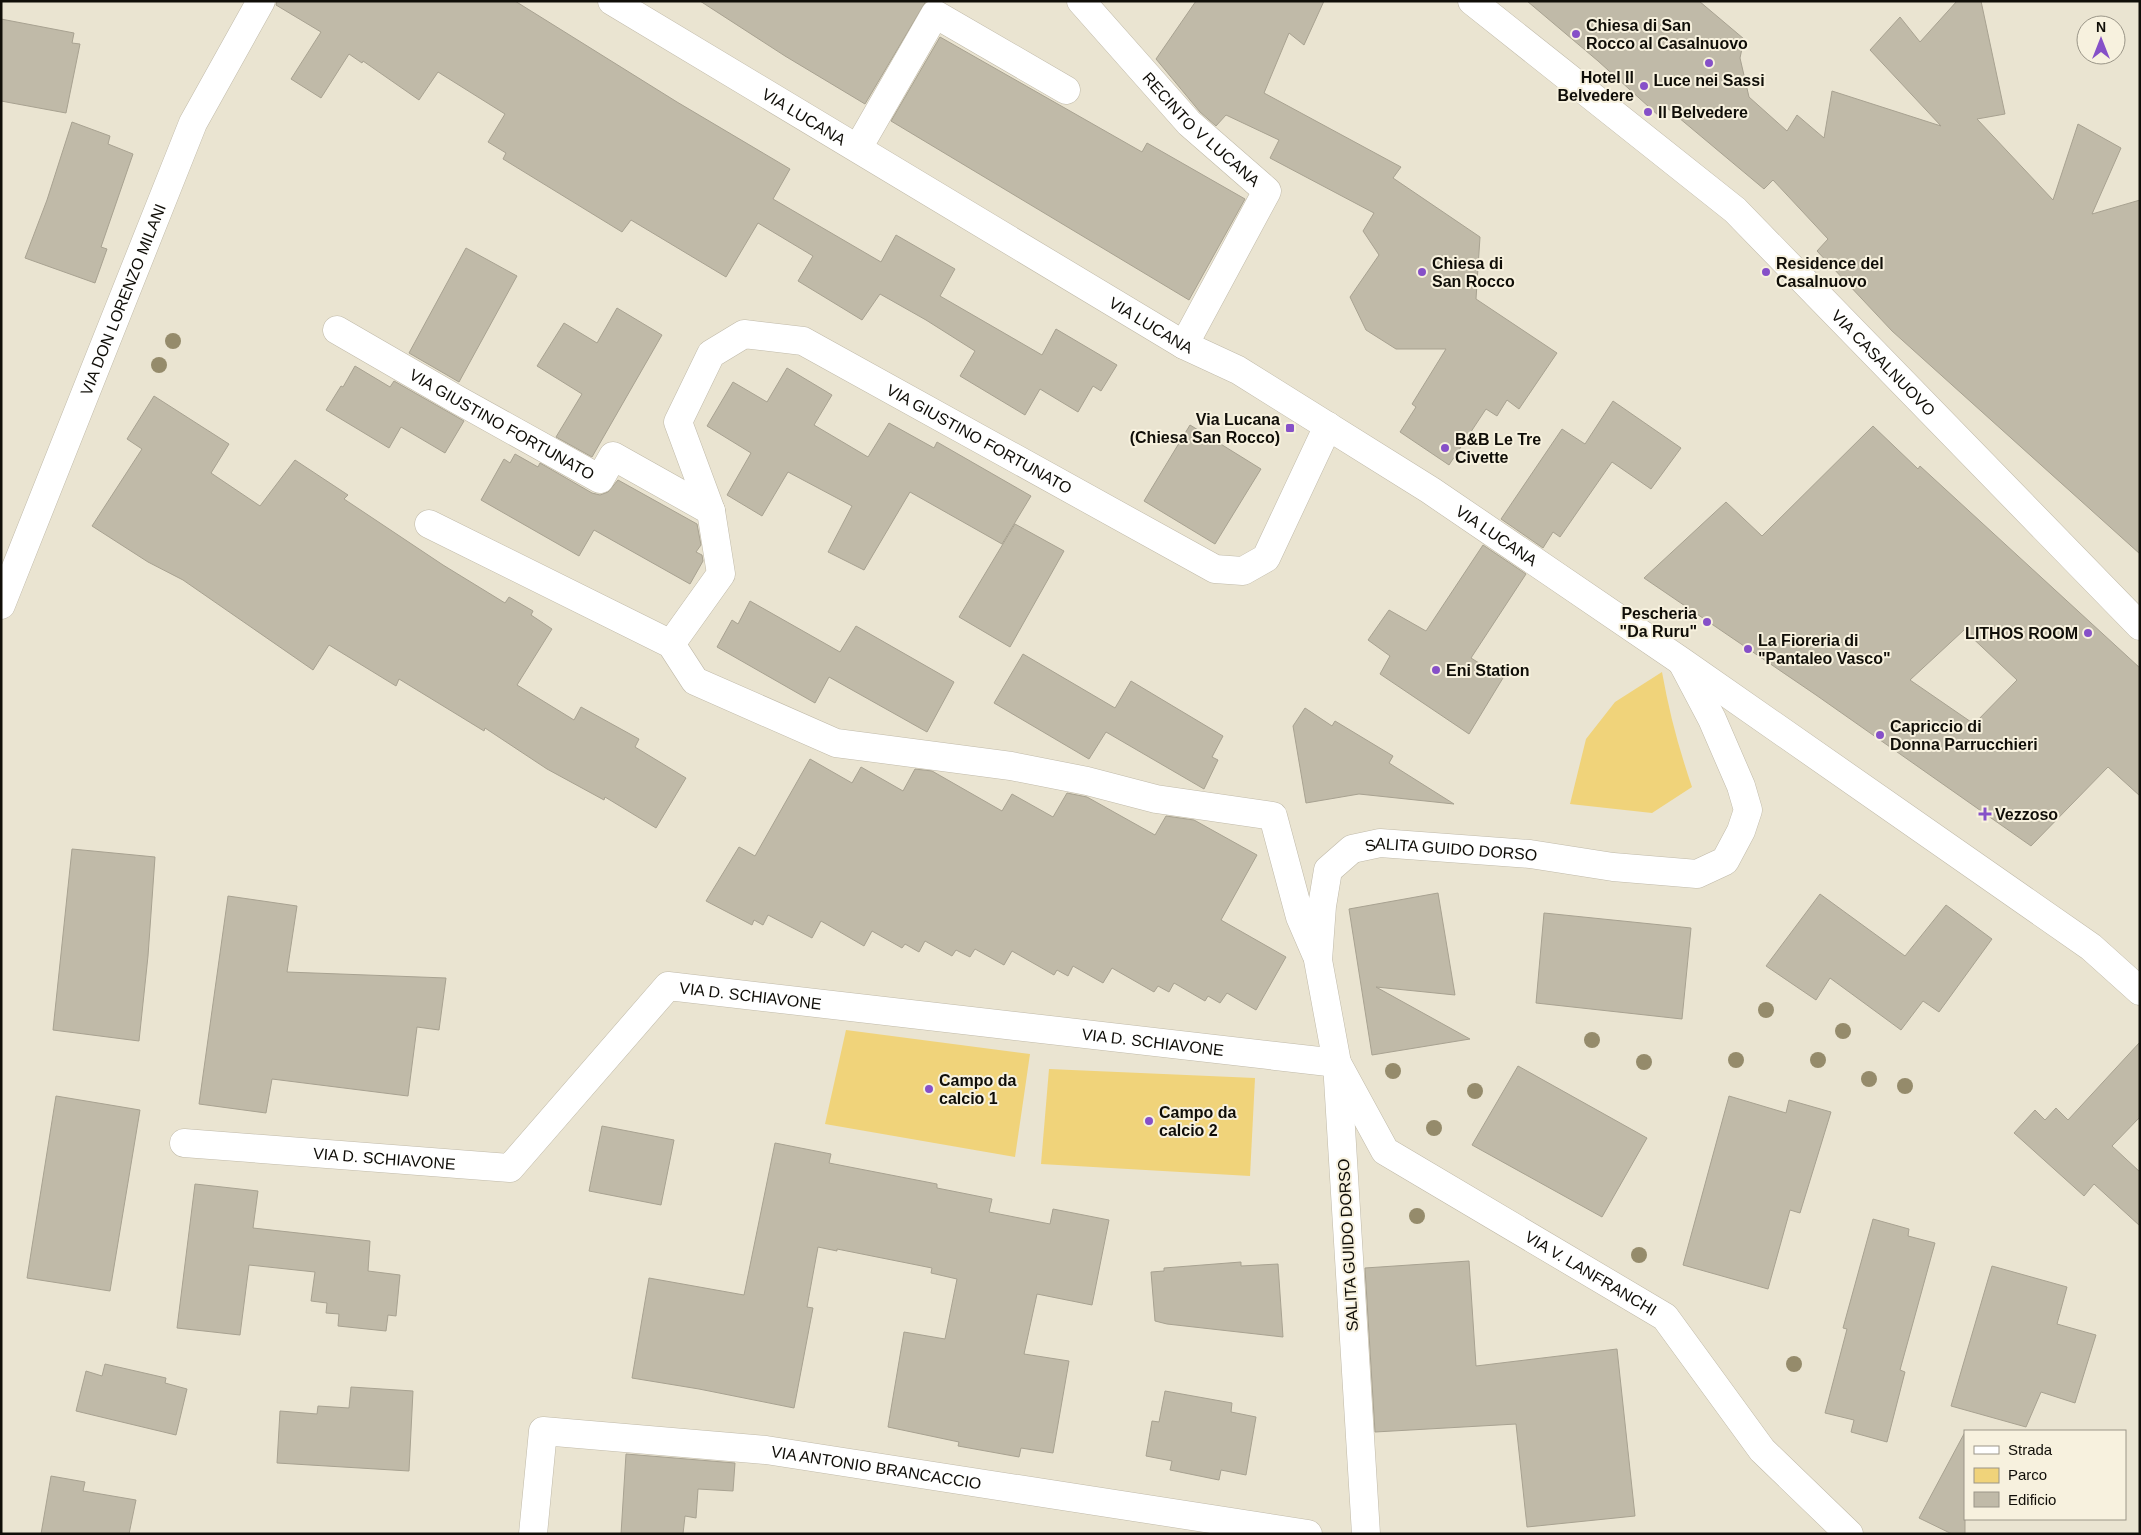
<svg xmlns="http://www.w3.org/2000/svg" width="2141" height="1535" font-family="Helvetica,sans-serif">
<rect width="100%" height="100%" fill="#eae4d1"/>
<g fill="#f0d37a">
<path d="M 1662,672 C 1669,712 1679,749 1692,787 L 1652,813 L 1570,804 L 1586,739 L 1615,702 Z"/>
<polygon points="846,1030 1030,1054 1015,1157 825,1124"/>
<polygon points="1049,1069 1255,1078 1250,1176 1041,1164"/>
</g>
<g fill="#c0baa8" stroke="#a8a291" fill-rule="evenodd">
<polygon points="277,1 515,1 677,102 790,169 773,199 881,262 896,235 955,269 940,296 1042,355 1056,329 1117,365 1101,391 1093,386 1078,412 1040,389 1025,415 960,376 975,351 926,320 880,294 862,320 798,281 813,256 758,223 726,277 631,220 622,232 503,159 506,153 488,142 505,114 438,72 419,100 363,61 362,63 349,54 321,98 291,79 321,32 276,5"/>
<polygon points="700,1 926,1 865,104 785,56"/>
<polygon points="1196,1 1324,1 1304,45 1289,33 1264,93 1401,167 1393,178 1480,237 1476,299 1557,353 1519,409 1507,400 1497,416 1486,409 1449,465 1400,432 1416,407 1412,404 1446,349 1396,349 1366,330 1350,297 1379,255 1363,231 1374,213 1270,158 1279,140 1226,115 1216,126 1200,112 1156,59"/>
<polygon points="1527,1 1699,1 1744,39 1740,58 1749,97 1787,131 1797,115 1824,138 1832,91 1941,126 1870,50 1900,17 1920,42 1957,1 1981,1 2005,114 1977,119 2053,200 2078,124 2121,148 2092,214 2140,200 2140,554 1892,331 1817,251 1828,239 1773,180 1764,189 1666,107 1659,116 1598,61"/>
<polygon points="1,19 74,33 72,43 80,44 66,113 1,101"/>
<polygon points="940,37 1142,152 1147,143 1245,199 1189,300 891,121"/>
<polygon points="72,122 110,136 108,144 133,154 101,247 107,249 95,283 25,258 47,200"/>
<polygon points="466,248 517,276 459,382 409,353"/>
<polygon points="617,308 662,335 592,457 556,437 582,394 537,366 564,323 597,343"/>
<polygon points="355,366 390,387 394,381 464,421 445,453 401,427 389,448 326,410 341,386 343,387"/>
<polygon points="787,368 832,395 814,425 868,457 889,423 934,448 937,442 1031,496 1002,544 910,492 864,570 828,552 852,506 788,472 762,516 727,495 751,453 707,426 733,382 767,402"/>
<polygon points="154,396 229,444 211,473 260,506 295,460 348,495 344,499 443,565 505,603 509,597 533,611 531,615 552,629 517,685 574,720 581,707 639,739 635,747 686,778 656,828 605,797 604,800 547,769 485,728 484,731 399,679 396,686 329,645 313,670 183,580 148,562 92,526 142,449 127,439"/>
<polygon points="1613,401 1681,448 1651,489 1612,462 1560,537 1553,532 1543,548 1501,519 1562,429 1585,444"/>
<polygon points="1190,425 1261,469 1215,544 1144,501"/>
<path d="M 1873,426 L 1918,469 L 1920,466 L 2140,668 L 2140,796 L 2108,767 L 2031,846 L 1816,695 L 1644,578 L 1726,502 L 1762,536 ZM 1964,630 L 2017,680 L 1974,724 L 1910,680 Z"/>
<polygon points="515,454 538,467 540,463 592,493 600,495 608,492 618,480 697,524 701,545 696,552 702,555 703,561 690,584 594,530 579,556 481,500 504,459 510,463"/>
<polygon points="1015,524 1064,551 1010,647 959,617"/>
<polygon points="1483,545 1526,574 1471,658 1503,678 1469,734 1380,674 1390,656 1368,640 1389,610 1426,631"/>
<polygon points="750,601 840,652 856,626 954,682 927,732 829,677 815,703 717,647 732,620 738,624"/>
<polygon points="1023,654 1115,708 1131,681 1223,736 1212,757 1218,760 1204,789 1106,732 1089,759 994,703"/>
<polygon points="1305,708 1332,726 1335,721 1393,756 1389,763 1454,804 1359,794 1306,803 1293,726"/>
<polygon points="810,759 852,783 861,767 903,791 915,769 932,771 1002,811 1012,794 1053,817 1067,793 1087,797 1155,835 1166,816 1194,820 1257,855 1221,920 1286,957 1256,1010 1227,993 1220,1003 1208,996 1205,1001 1174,983 1169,992 1158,986 1154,992 1112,968 1103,983 1073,966 1068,976 1057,970 1054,975 1012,951 1004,965 975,949 970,957 956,950 952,956 925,941 919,952 905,944 902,948 872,931 864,946 821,921 812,938 768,915 763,925 754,920 752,925 706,901 739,847 755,856"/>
<polygon points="72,849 155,857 148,956 139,1041 53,1030"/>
<polygon points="1438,893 1455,995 1376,987 1470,1039 1372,1055 1349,909"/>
<polygon points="1820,894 1905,956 1946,905 1992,939 1939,1012 1923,1001 1901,1030 1830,978 1816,1000 1766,966"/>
<polygon points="228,896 297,906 287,972 446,978 439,1030 417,1027 408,1096 272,1079 266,1113 199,1104"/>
<polygon points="1544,913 1691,928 1682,1019 1536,1003"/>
<polygon points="2140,1042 2140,1117 2112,1146 2140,1172 2140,1226 2094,1184 2084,1196 2014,1133 2035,1110 2045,1120 2056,1108 2068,1120"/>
<polygon points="1518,1066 1647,1138 1602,1217 1472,1145"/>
<polygon points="56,1096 140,1110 110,1291 27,1278"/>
<polygon points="1729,1096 1786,1113 1789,1100 1831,1112 1800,1213 1790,1210 1768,1289 1683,1265"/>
<polygon points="602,1126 674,1140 661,1205 589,1191"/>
<polygon points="775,1143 831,1154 829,1163 937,1184 937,1188 992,1199 989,1212 1050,1224 1053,1209 1109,1220 1092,1305 1037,1294 1024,1354 1069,1361 1053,1453 1021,1448 1019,1457 958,1446 959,1442 888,1427 904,1332 945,1339 957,1279 931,1273 932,1268 837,1249 837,1251 818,1247 807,1307 813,1308 794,1408 699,1389 632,1378 649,1278 744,1295"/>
<polygon points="195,1184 258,1191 253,1228 370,1241 368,1271 400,1275 396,1316 388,1315 386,1331 338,1326 339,1314 326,1313 327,1303 311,1301 315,1272 249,1265 240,1335 177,1328"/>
<polygon points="1873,1219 1909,1229 1908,1236 1935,1243 1900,1370 1905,1372 1887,1442 1851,1432 1854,1420 1825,1413 1847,1329 1843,1328"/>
<polygon points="1469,1261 1476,1366 1617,1349 1635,1516 1527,1527 1516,1424 1375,1432 1365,1268"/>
<polygon points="1241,1262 1241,1266 1278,1264 1283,1337 1167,1324 1155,1321 1151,1272 1164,1271 1164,1268"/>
<polygon points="1992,1266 2067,1287 2057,1324 2096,1335 2075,1403 2041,1392 2026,1427 1951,1406"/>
<polygon points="105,1364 166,1378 165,1383 187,1389 176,1435 76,1411 86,1371 102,1376"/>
<polygon points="351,1387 413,1391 409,1471 277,1463 280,1411 317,1414 318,1406 349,1408"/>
<polygon points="1165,1391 1232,1403 1231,1412 1256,1417 1246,1475 1221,1470 1219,1480 1170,1470 1172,1461 1146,1456 1152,1421 1159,1422"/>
<polygon points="1965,1432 1965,1534 1952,1534 1919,1518"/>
<polygon points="626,1454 735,1463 733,1491 698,1489 696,1518 685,1516 683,1534 621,1534"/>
<polygon points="51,1476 85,1482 83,1491 136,1500 129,1534 41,1534"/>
</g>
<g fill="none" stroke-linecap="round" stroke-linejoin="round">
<defs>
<g id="minor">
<path id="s1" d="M 612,1 L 1184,345 L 1238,370 L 1430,490 L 1681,661 L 2091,947 L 2140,991"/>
<path id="s2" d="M 1081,1 L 1189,123 L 1267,191 L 1184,345"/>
<path id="s3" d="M 1472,1 L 1735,210 L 2140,626"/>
<polyline points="858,148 935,14 1066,90"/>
<path id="s4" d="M 337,330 L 458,400 L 600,479 L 613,456 L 711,511"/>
<polyline points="429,524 671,644 695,681 836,743 1011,766 1087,781 1156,799 1273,816 1300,917 1316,954"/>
<path id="s5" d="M 1,605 L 193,123 L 261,1"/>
<path id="s6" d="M 671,644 L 721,574 L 711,511 L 678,422 L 711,354 L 744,334 L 803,341 L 1215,569 L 1243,571 L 1266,558 L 1328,426"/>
<path id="s7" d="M 184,1143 L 510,1168 L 668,986 L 1337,1063 L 1385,1151 L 1665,1317 L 1762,1450 L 1849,1534"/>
<path id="s8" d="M 533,1534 L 543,1431 L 766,1450 L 1308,1534"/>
<path id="s9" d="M 1366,1534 L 1337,1063 L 1318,960 L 1322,906 L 1328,870 L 1352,849 L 1380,843 L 1530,854 L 1613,867 L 1697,874 L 1725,861 L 1741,831 L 1748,810 L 1741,786 L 1712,719 L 1683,664"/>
</g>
</defs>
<use href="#minor" stroke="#c0baa9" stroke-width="29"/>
<use href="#minor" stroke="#fff" stroke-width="28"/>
</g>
<g fill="#958b6b">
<circle cx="173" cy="341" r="8"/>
<circle cx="159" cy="365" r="8"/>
<circle cx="1766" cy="1010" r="8"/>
<circle cx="1843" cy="1031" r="8"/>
<circle cx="1592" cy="1040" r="8"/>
<circle cx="1736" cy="1060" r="8"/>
<circle cx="1818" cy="1060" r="8"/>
<circle cx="1644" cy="1062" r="8"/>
<circle cx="1393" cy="1071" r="8"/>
<circle cx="1869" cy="1079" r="8"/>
<circle cx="1905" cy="1086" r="8"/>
<circle cx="1475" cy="1091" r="8"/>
<circle cx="1434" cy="1128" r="8"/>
<circle cx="1417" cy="1216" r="8"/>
<circle cx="1639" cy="1255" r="8"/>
<circle cx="1794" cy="1364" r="8"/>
</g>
<g fill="#8650c8" stroke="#f7f1de" stroke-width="2">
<circle cx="1576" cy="34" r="5"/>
<circle cx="1709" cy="63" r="5"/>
<circle cx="1644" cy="86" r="5"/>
<circle cx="1648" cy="112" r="5"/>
<circle cx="1422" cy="272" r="5"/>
<circle cx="1766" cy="272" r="5"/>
<rect x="1285" y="423" width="10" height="10" rx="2.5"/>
<circle cx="1445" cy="448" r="5"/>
<circle cx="1707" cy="622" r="5"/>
<circle cx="2088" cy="633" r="5"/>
<circle cx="1748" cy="649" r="5"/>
<circle cx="1436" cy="670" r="5"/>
<circle cx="1880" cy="735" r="5"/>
<path d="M1982.5 806.5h5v5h5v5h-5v5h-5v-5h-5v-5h5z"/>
<circle cx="929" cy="1089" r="5"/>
<circle cx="1149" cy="1121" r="5"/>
</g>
<g text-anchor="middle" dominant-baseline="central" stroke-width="4" stroke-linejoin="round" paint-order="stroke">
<g font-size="16" font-weight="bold" fill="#100e08" stroke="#f7f1de" text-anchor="start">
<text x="1586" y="25">Chiesa di San<tspan x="1586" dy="18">Rocco al Casalnuovo</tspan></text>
<text x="1634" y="77" text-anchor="end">Hotel Il<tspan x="1634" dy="18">Belvedere</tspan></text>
<text x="1709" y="80" text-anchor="middle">Luce nei Sassi</text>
<text x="1658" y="112">Il Belvedere</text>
<text x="1432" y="263">Chiesa di<tspan x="1432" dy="18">San Rocco</tspan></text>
<text x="1776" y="263">Residence del<tspan x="1776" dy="18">Casalnuovo</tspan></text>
<text x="1280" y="419" text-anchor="end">Via Lucana<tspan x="1280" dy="18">(Chiesa San Rocco)</tspan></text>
<text x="1455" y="439">B&amp;B Le Tre<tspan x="1455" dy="18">Civette</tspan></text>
<text x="1697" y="613" text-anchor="end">Pescheria<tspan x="1697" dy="18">"Da Ruru"</tspan></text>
<text x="2078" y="633" text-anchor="end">LITHOS ROOM</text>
<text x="1758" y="640">La Fioreria di<tspan x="1758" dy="18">"Pantaleo Vasco"</tspan></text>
<text x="1446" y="670">Eni Station</text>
<text x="1890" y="726">Capriccio di<tspan x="1890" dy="18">Donna Parrucchieri</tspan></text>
<text x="1995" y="814">Vezzoso</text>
<text x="939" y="1080">Campo da<tspan x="939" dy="18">calcio 1</tspan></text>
<text x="1159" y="1112">Campo da<tspan x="1159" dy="18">calcio 2</tspan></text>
</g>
<g font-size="16" fill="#100e08" stroke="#f7f1de">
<text stroke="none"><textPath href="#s1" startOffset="224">VIA LUCANA</textPath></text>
<text stroke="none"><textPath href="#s2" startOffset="176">RECINTO V LUCANA</textPath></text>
<text stroke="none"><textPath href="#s5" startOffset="329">VIA DON LORENZO MILANI</textPath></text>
<text stroke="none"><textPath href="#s1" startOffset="629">VIA LUCANA</textPath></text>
<text stroke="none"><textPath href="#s3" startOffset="549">VIA CASALNUOVO</textPath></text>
<text stroke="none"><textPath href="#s4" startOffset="190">VIA GIUSTINO FORTUNATO</textPath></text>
<text stroke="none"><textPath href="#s6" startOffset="620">VIA GIUSTINO FORTUNATO</textPath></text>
<text stroke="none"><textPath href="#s1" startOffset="1034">VIA LUCANA</textPath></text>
<text stroke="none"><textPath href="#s9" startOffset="799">SALITA GUIDO DORSO</textPath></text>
<text stroke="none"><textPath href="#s7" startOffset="651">VIA D. SCHIAVONE</textPath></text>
<text stroke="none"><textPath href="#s7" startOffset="1056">VIA D. SCHIAVONE</textPath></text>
<text stroke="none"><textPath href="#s7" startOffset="201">VIA D. SCHIAVONE</textPath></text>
<text transform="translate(1348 1245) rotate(-93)">SALITA GUIDO DORSO</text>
<text stroke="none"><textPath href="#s7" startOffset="1581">VIA V. LANFRANCHI</textPath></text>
<text stroke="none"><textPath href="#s8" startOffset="439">VIA ANTONIO BRANCACCIO</textPath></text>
</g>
</g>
<rect width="2141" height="1535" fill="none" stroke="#100e08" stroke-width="5"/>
<rect x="1964" y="1430" width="162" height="90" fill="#f7f1de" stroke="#9b9688"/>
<rect x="1974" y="1446" width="25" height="8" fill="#ffffff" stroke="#9b9688"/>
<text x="2008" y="1455" font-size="15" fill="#100e08">Strada</text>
<rect x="1974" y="1468" width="25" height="15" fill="#f0d37a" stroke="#9b9688"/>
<text x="2008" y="1480" font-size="15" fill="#100e08">Parco</text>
<rect x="1974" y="1492" width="25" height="15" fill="#c0baa8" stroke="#9b9688"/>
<text x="2008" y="1505" font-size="15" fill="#100e08">Edificio</text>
<g transform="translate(2101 40)"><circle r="24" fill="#f7f1de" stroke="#9b9688"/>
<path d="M0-4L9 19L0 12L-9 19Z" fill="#8650c8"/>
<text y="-8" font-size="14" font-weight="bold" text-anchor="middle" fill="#100e08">N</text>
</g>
</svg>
